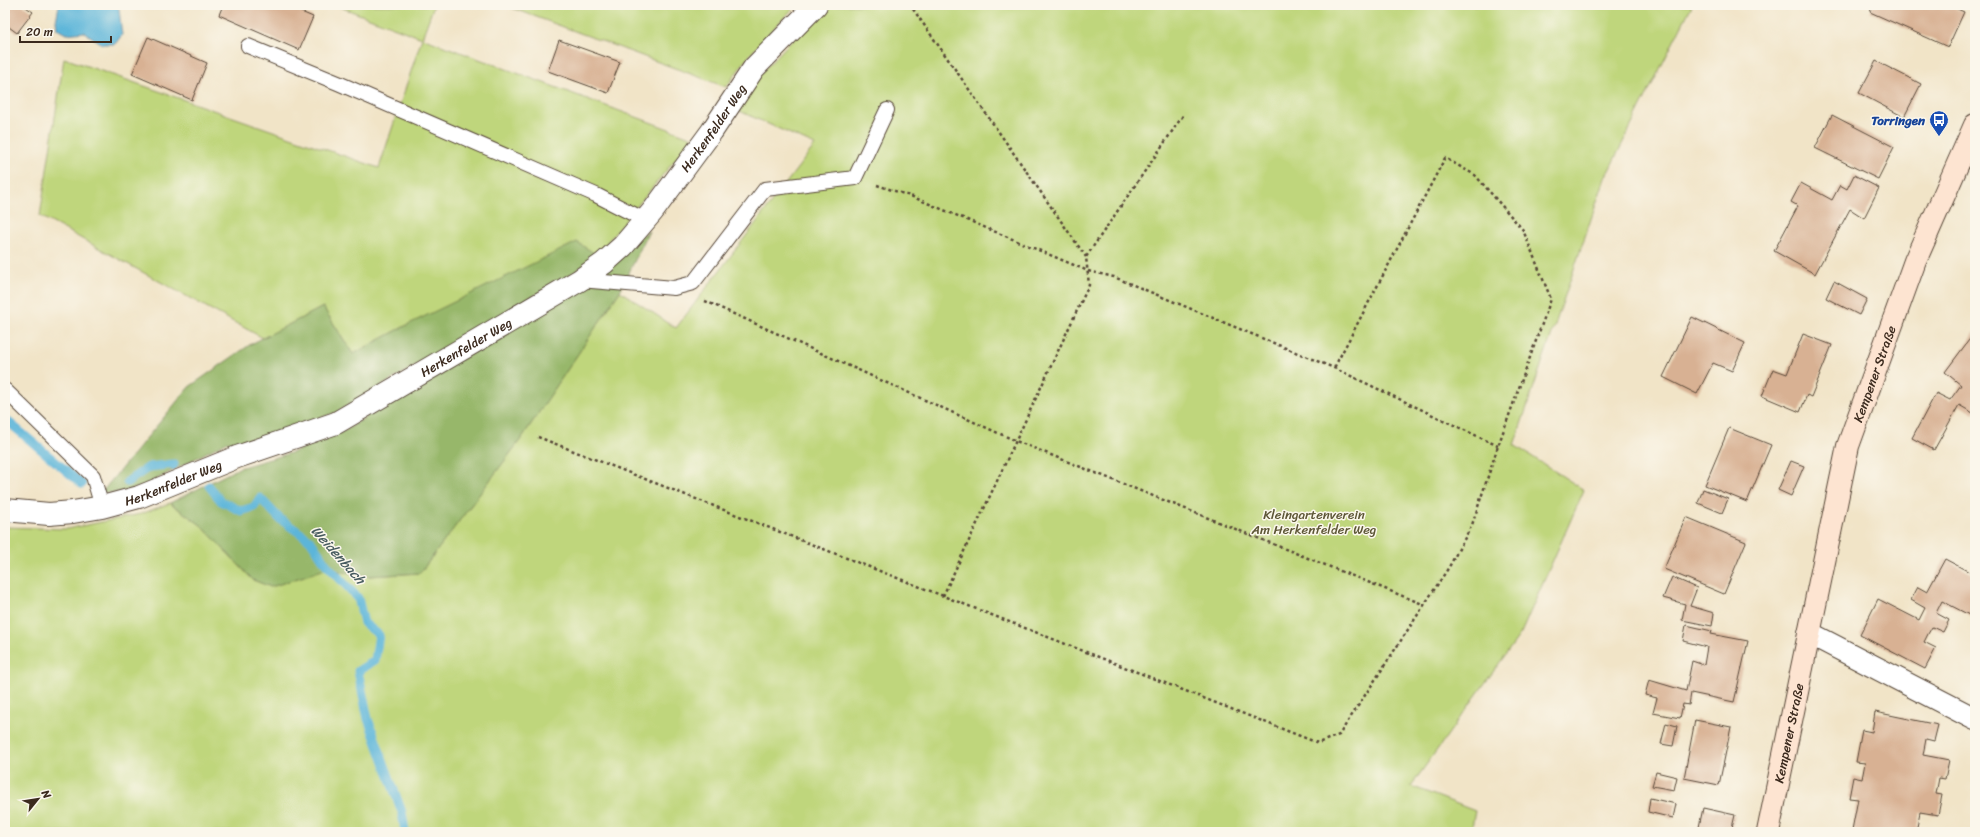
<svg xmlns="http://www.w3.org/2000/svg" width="1980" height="837" font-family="Sriracha,sans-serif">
<rect width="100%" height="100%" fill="#fbf7ec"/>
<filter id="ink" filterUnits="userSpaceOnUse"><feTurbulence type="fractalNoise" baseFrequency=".025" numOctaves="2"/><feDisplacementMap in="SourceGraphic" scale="8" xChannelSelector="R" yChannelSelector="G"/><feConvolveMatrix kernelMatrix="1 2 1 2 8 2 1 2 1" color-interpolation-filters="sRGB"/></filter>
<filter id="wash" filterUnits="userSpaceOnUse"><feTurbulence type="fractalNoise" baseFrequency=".012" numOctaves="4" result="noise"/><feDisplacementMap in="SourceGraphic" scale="16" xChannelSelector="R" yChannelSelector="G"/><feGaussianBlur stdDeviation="0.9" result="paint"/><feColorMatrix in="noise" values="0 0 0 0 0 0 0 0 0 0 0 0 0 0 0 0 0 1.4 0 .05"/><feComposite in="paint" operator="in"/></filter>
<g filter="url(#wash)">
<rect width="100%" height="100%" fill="#f1e4c7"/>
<g fill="#bfd67b" stroke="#7d804c">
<polygon points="335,5 434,5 422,38 693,138 597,255 409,324 353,354 323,307 263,338 40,216 64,58 379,168 422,38"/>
<path d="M 504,5 L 797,5 C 770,30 747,57 726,87 Z"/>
<polygon points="828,5 1692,5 1605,178 1514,445 1584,490 1521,633 1411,786 1475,811 1471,832 5,832 5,527 67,529 141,514 170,503 201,525 253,580 271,587 325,569 369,576 420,573 521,439 620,291 676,328 815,145 735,109 759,75 818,13"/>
</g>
<g fill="#97b76b" stroke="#697044">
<polygon points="649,231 620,291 521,439 420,573 369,576 325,569 271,587 253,580 201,525 170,503 239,468 294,452 346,430"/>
<polygon points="577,242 597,255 576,271 337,412 233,449 228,441 144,486 123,492 101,493 189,387 251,344 323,307 353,354 409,324"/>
</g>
<polygon fill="#5cb5d9" stroke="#4c707c" points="59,5 117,5 119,9 122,35 115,44 102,44 84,32 66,34 57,29 56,21"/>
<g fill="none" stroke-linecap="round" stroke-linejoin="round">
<g stroke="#5cb5d9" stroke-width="9">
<polyline points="5,419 82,484"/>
<polyline points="127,482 149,467 174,464 173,466"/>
<polyline points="209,486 221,501 241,511 254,507 260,498 280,519 310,540 326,564 358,598 364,623 379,635 375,660 358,671 368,719 402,812 405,832"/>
</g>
</g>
<g id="blocks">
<g fill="#d8b193">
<polygon points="5,5 23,5 33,12 17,33 5,24"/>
<polygon points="223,5 285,5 313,17 299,50 219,15"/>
<polygon points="1873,5 1949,5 1964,12 1948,47 1870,12"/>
<polygon points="148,37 207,63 192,100 132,74"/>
<polygon points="559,40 620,62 608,93 548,71"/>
<polygon points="1876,61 1921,84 1904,117 1859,93"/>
<polygon points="1832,115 1894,147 1878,179 1815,148"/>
<polygon points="1854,175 1879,188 1864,218 1850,209 1815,274 1774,251 1798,206 1791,202 1801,183 1832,200 1840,185 1847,189"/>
<polygon points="1834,281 1867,299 1859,315 1826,298"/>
<polygon points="1692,317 1745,343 1732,371 1713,363 1697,394 1663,377"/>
<polygon points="1975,332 1975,411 1973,413 1959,405 1934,450 1912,438 1936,393 1950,400 1961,385 1945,372"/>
<polygon points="1803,334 1832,345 1811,397 1807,395 1800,412 1762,396 1773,369 1787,374"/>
<polygon points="1729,428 1771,445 1747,502 1705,485"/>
<polygon points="1791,461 1804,466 1791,496 1778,490"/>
<polygon points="1703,489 1728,499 1722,513 1698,503"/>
<polygon points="1686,517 1746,542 1724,594 1664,569"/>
<polygon points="1945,559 1975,575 1975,618 1942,601 1936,613 1949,620 1943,632 1932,627 1928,634 1924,642 1936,648 1925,669 1860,635 1878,599 1919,620 1925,608 1911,600 1918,587 1927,592"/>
<polygon points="1672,577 1697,588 1690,606 1714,613 1712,626 1682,620 1685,604 1663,598"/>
<polygon points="1686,625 1712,631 1711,634 1748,641 1734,702 1691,693 1689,705 1683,704 1680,718 1653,713 1657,698 1645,695 1649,680 1686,691 1692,661 1704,665 1707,647 1683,641"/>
<polygon points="1875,712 1938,725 1934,741 1926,739 1923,755 1949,760 1945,779 1939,778 1936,794 1942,795 1938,815 1920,812 1916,832 1862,832 1852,830 1858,799 1849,798 1853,777 1862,779 1865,763 1856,762 1862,730 1872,732"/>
<polygon points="1695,720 1731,727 1719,785 1684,778"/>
<polygon points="1666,723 1677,726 1673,746 1661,744"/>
<polygon points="1656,772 1677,777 1674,790 1652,786"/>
<polygon points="1650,798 1676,804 1673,818 1648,812"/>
<polygon points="1703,808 1735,815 1731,832 1698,832"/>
</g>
</g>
</g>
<g filter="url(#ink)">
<use href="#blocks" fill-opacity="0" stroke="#564637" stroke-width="1"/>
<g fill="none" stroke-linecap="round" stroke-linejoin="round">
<defs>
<g id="service">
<polyline points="248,46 338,83 596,195 645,220"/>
<polyline points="580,280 674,288 693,283 765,189 855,178 887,110"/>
<polyline points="5,390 93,476 102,507"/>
</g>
<g id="minor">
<path id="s1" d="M 5,510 L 49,514 L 73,512 L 102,507 L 139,497 L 237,457 L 336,423 L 580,280 L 604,263 L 623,246 L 653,211 L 712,131 L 754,68 L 816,5"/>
<polyline points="1809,633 1975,719"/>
</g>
<g id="secondary">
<path id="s2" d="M 1768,832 L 1848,446 L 1915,261 L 1975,125"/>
</g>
</defs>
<use href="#service" stroke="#564637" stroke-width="16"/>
<use href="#minor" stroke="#564637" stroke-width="24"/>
<use href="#secondary" stroke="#564637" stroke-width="24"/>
<g stroke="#564637" stroke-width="2.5" stroke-dasharray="3 3" stroke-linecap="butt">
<polyline points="913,9 1086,257"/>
<polyline points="877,185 913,197 1088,271 1114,277 1334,368 1498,446"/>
<polyline points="705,301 1016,441 1425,605"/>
<polyline points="538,437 1318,743 1339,735 1449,567 1472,525 1498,446 1551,299 1523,230 1475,175 1445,158 1334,368"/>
<polyline points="943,596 1089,285 1086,257 1184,114"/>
</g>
<use href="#service" stroke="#fff" stroke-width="14"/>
<use href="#minor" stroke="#fff" stroke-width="22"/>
<use href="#secondary" stroke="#fde4d1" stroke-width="22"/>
</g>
</g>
<defs>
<symbol id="bus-pin" viewBox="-11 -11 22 30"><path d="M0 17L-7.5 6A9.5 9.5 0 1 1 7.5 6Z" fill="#1a4fb4" stroke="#fbf7ec"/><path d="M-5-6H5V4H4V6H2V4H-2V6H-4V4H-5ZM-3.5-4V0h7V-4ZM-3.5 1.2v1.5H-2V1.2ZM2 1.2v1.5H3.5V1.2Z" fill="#fff"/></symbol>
</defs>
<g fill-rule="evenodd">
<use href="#bus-pin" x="1928" y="109" width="22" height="30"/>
</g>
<g text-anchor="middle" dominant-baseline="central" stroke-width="3" stroke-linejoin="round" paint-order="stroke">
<g font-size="13" font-weight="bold" fill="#164399" stroke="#fbf7ec" text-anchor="end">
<text x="1925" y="120">Torringen</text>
</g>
<g font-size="13" fill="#3b2a1e" stroke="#fbf7ec">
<text stroke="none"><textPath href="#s1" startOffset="833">Herkenfelder Weg</textPath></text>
<text stroke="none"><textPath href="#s1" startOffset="497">Herkenfelder Weg</textPath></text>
<text stroke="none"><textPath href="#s2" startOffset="471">Kempener Straße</textPath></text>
<text stroke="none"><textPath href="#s1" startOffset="173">Herkenfelder Weg</textPath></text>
<text stroke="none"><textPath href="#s2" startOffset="101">Kempener Straße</textPath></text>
</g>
<g font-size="13" fill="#5c5535" stroke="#fbf7ec">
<text x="1314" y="514">Kleingartenverein<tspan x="1314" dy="15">Am Herkenfelder Weg</tspan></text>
</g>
<g font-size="14" font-style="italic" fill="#475b5f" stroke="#fbf7ec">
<text transform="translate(338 555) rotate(48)">Weidenbach</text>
</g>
</g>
<rect width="1980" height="837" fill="none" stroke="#fbf7ec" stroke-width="20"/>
<g transform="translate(38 799) rotate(60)" stroke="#fbf7ec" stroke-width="3" paint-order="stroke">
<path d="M0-3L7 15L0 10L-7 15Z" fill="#3b2a1e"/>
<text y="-6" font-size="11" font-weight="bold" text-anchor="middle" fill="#3b2a1e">N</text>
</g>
<path d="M20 36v6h91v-6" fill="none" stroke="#3b2a1e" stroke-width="2"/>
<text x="26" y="36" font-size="12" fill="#3b2a1e" stroke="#fbf7ec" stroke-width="3" paint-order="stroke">20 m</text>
</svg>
